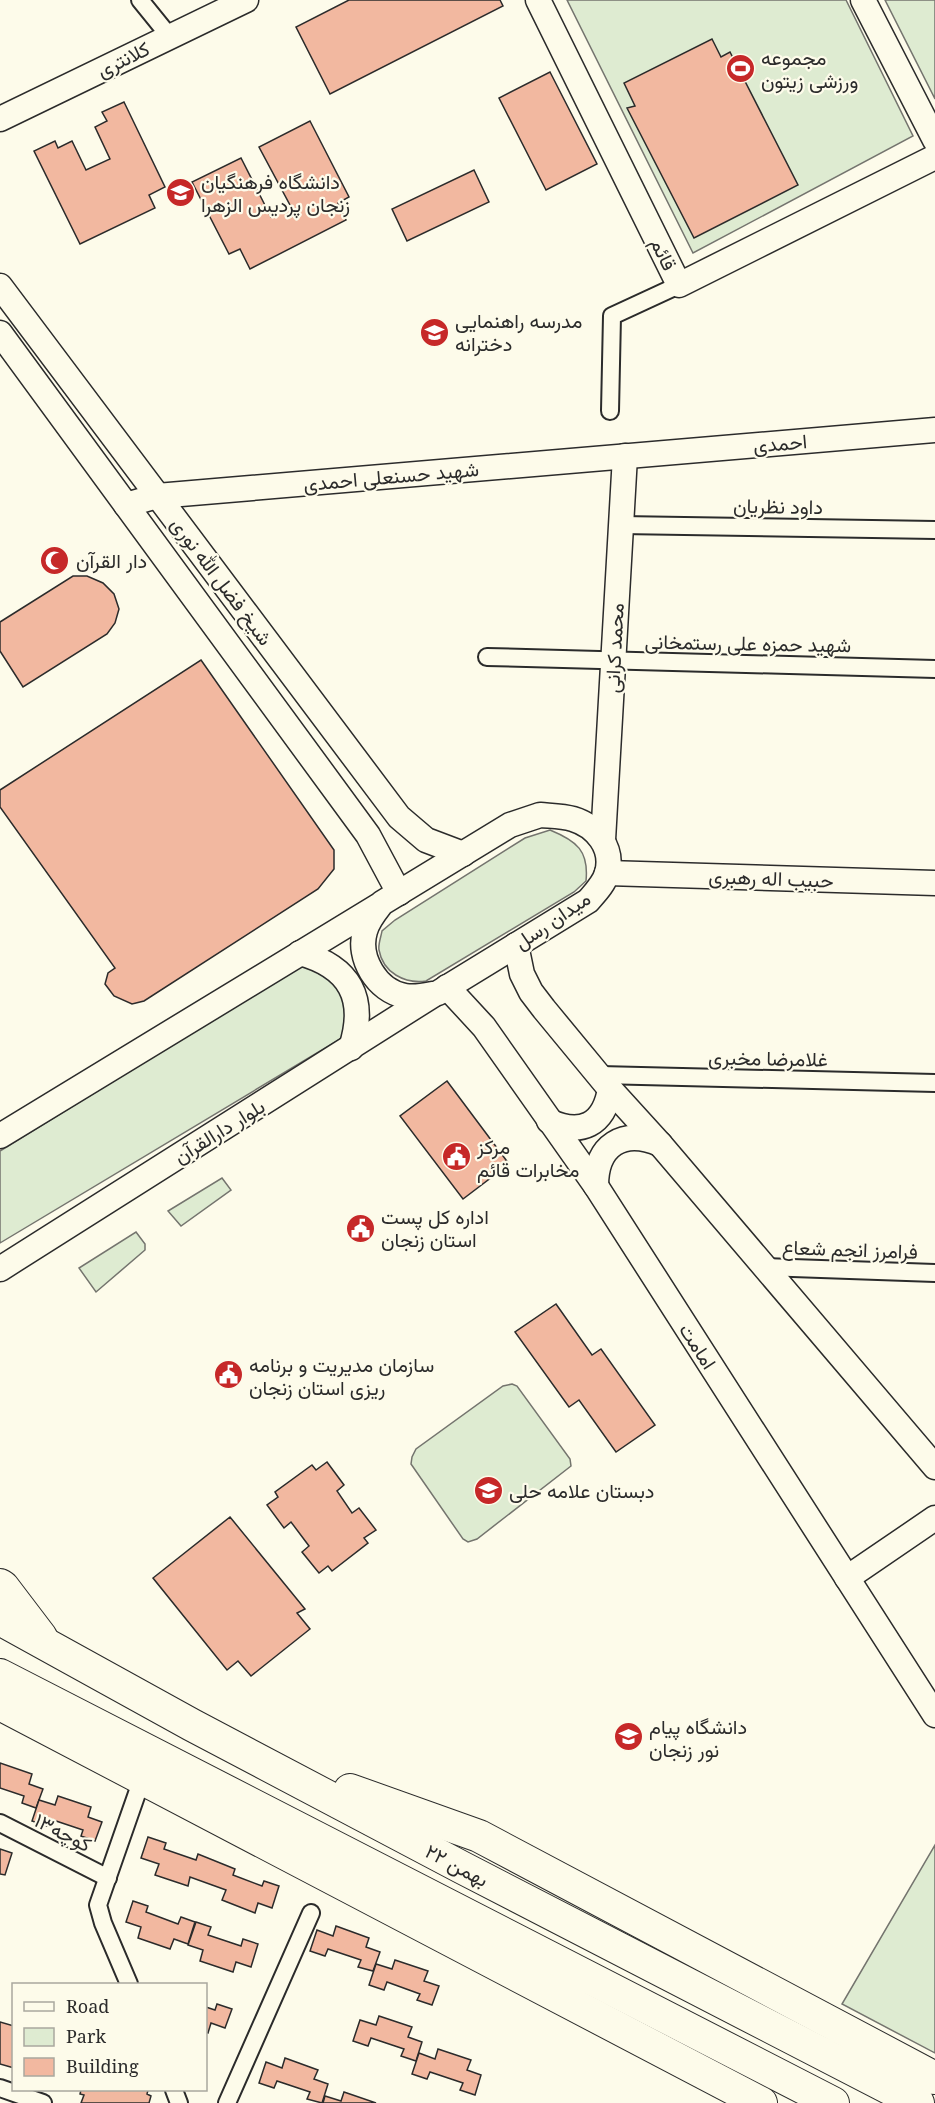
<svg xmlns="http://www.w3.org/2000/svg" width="935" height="2103" font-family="'Noto Serif',Vazirmatn,serif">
<rect width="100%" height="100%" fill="#fdfbea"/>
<g fill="#deebd1" stroke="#74746e" stroke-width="1.5">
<polygon points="567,0 846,0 913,136 693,253"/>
<polygon points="885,0 935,0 935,99"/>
<path d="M 550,830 C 577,841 589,851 586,881 L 574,892 L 426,981 C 405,984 383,973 379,950 C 378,944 381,937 382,931 L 395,920 L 525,838 Z"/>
<polygon points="303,964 323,970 344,997 348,1026 342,1038 0,1243 0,1151"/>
<polygon points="222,1178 231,1190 181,1226 168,1211"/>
<polygon points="136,1232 145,1244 145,1250 96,1292 79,1268"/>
<polygon points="512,1384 517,1386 570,1459 571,1466 477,1539 468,1542 463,1539 411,1464 412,1457 416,1449 503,1386"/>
<polygon points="935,1845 935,2053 842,2004"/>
</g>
<g fill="#f2b8a0" stroke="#2b2b2b" stroke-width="1.5">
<polygon points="349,0 500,0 503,6 330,94 296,27"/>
<polygon points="712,39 721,57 730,52 798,185 694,238 627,108 635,106 624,83"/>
<polygon points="550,72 597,164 546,190 499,98"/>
<polygon points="124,102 165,187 149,195 155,208 80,244 34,151 55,141 58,148 72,141 86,170 110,159 95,127 107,121 102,112"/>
<polygon points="310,121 349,197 338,203 346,220 250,269 240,249 229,254 192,182 241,158 271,217 291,207 259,147"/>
<polygon points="474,170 489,202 407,241 392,209"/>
<polygon points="73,576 87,576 103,583 114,594 119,609 115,623 107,634 23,687 0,651 0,622"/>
<polygon points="201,660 334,850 334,869 318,889 144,1001 132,1004 114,996 105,984 108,973 115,968 0,807 0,790"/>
<polygon points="447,1081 509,1164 463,1199 400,1116"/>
<polygon points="556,1304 592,1355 601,1349 655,1425 616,1452 579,1400 569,1407 515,1332"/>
<polygon points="327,1462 344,1485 337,1491 352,1513 359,1508 376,1530 364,1538 368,1543 332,1571 328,1566 319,1573 302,1552 309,1546 291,1522 284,1528 267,1505 278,1497 275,1492 312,1465 316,1470"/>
<polygon points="230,1517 305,1609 297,1613 310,1629 251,1676 238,1661 227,1670 153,1578"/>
<polygon points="0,1763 32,1774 29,1784 43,1789 36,1808 22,1803 24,1796 0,1788"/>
<polygon points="58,1796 91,1807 88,1817 102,1822 95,1841 81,1836 83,1830 50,1819 47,1826 32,1821 39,1800 55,1805"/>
<polygon points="148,1837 166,1843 164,1849 196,1860 198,1854 235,1869 233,1875 262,1886 264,1881 279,1886 272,1908 258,1903 255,1913 222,1900 226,1890 190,1877 188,1886 155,1875 159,1864 141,1858"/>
<polygon points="0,1849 12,1853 5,1875 0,1874"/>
<polygon points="133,1901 148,1906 146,1912 178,1924 181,1917 195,1922 188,1944 174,1939 170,1949 138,1938 141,1927 126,1922"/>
<polygon points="196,1922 211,1927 208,1935 241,1946 243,1939 258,1944 251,1967 236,1962 233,1972 200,1961 203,1950 188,1945"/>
<polygon points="336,1926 369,1938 366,1947 380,1952 373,1971 358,1967 361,1960 328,1949 325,1956 310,1951 317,1930 333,1936"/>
<polygon points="395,1960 428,1971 424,1981 439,1986 432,2005 417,2000 420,1994 387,1982 384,1990 369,1985 376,1964 392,1969"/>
<polygon points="217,2004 232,2009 225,2028 211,2023 208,2033 206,2032 206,2007 215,2010"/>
<polygon points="379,2016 412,2027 408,2037 422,2042 416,2061 401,2056 404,2049 371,2038 368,2046 353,2041 360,2020 376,2025"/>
<polygon points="0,2022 14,2026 14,2068 0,2064"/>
<polygon points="438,2049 471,2060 467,2070 481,2075 475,2095 460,2090 463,2083 430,2072 427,2079 412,2074 419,2053 435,2059"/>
<polygon points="285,2058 318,2070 314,2079 328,2084 322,2103 307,2099 310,2092 277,2081 274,2088 259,2083 266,2062 282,2068"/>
<polygon points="81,2090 148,2090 147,2094 151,2096 149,2103 81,2103 84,2095 80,2094"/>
<polygon points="344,2092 376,2103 323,2103 325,2096 341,2101"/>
</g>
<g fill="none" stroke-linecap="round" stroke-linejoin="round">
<defs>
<g id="street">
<polyline points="140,0 170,37"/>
<polyline points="610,411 612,316 679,285"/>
<polyline points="621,525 935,530"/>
<polyline points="487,657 935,669"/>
<polyline points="600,1075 935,1083"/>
<polyline points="764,1267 935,1273"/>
<polyline points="0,1823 108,1878"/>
<polyline points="129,1984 103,1923 98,1905 142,1779"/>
<polyline points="0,2088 43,2103"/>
<polyline points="174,2090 179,2103"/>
<polyline points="227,2103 311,1913"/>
</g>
<g id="secondary">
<polyline points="538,0 679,285 935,157"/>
<polyline points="863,0 935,140"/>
<polyline points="0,119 246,0"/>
<polyline points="0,286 399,817 426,840 463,854"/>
<polyline points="0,333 368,835 399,893"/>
<polyline points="126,505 157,496 935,430"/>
<path d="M 540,815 C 551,816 563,816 573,819 C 596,826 614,848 607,873 C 604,884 595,893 588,901 L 438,993 C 427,995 416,998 405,996 C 377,991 357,958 365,931 C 368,920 375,912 382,903 L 510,825 Z"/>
<polyline points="603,840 625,456"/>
<polyline points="607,873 935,883"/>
<polyline points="516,945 522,974 531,992 544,1009 610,1089 660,1144 935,1467"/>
<path d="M 300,953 C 350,967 367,998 351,1048"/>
<polyline points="447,987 484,1027 596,1186 935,1715"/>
<path d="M 549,1121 C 581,1136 604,1125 610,1089"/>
<polyline points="0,1136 378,906"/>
<path d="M 596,1186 C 596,1145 623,1128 660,1144"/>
<polyline points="0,1269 433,995"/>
<polyline points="847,1578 935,1518"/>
</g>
<g id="highway">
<polyline points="0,1585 3,1587 41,1637"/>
<polyline points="0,1619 192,1725 461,1867 918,2103"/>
<polyline points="0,1675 833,2103"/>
<polyline points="0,1704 761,2103"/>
<polyline points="350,1790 479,1836 935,2078"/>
</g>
</defs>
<use href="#street" stroke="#2b2b2b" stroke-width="20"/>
<use href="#secondary" stroke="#2b2b2b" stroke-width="27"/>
<use href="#highway" stroke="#2b2b2b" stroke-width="34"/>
<use href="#street" stroke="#fdfbea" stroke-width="16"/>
<use href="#secondary" stroke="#fdfbea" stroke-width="24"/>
<use href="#highway" stroke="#fdfbea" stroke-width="32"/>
</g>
<defs>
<symbol id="stadium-disc" viewBox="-11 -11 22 22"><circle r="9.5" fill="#c62828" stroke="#fdfbea"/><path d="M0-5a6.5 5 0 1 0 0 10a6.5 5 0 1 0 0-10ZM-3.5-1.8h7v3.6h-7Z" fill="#fff"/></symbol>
<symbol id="university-disc" viewBox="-11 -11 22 22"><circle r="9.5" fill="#c62828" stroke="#fdfbea"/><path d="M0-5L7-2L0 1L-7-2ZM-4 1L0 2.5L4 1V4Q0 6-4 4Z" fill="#fff"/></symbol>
<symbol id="school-disc" viewBox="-11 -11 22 22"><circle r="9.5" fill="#c62828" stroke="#fdfbea"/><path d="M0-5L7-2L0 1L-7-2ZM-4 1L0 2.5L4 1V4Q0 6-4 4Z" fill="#fff"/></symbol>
<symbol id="mosque-disc" viewBox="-11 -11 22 22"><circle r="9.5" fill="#c62828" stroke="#fdfbea"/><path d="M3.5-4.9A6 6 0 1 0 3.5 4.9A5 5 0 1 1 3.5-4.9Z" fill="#fff"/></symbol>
<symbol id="civic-disc" viewBox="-11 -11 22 22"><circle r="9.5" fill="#c62828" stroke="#fdfbea"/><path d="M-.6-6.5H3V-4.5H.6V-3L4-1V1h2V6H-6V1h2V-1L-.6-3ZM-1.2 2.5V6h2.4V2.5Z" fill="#fff"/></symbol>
</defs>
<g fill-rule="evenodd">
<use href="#stadium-disc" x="724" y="52" width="33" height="33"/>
<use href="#university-disc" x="164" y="176" width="33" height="33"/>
<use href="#school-disc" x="418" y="316" width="33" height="33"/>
<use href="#mosque-disc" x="38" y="544" width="33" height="33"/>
<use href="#civic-disc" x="440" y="1140" width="33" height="33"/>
<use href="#civic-disc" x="344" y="1212" width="33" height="33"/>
<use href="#civic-disc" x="212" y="1358" width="33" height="33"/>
<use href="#school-disc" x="472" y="1474" width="33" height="33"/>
<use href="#university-disc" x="612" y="1720" width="33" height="33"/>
</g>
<g text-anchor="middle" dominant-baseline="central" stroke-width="4.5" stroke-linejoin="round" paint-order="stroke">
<g font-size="20" fill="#2b2b2b" stroke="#fdfbea" text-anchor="start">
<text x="761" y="57">مجموعه<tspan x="761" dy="23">ورزشی زیتون</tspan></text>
<text x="201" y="181">دانشگاه فرهنگیان<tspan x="201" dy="23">زنجان پردیس الزهرا</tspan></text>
<text x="455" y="320">مدرسه راهنمایی<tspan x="455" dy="23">دخترانه</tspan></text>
<text x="76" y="560">دار القرآن</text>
<text x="477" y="1146">مرکز<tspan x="477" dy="23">مخابرات قائم</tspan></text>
<text x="381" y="1216">اداره کل پست<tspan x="381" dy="23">استان زنجان</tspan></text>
<text x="249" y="1364">سازمان مدیریت و برنامه<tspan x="249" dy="23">ریزی استان زنجان</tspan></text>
<text x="509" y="1490">دبستان علامه حلی</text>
<text x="649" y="1726">دانشگاه پیام<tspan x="649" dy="23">نور زنجان</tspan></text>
</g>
<g font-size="20" fill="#2b2b2b" stroke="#fdfbea">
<text transform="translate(123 59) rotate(-26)">کلانتری</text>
<text transform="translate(664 254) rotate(64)">قائم</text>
<text transform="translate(780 443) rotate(-5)">احمدی</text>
<text transform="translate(391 476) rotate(-5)">شهید حسنعلی احمدی</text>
<text transform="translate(778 506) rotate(1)">داود نظریان</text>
<text transform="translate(222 581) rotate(53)">شیخ فضل الله نوری</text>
<text transform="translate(748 643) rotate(1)">شهید حمزه علی رستمخانی</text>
<text transform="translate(614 648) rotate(-87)">محمد کرانی</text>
<text transform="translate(771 878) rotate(2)">حبیب اله رهبری</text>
<text transform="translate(552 920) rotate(-34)">میدان رسل</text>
<text transform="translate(768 1058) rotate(1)">غلامرضا مخبری</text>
<text transform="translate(219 1131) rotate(-32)">بلوار دارالقرآن</text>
<text transform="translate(850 1249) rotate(2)">فرامرز انجم شعاع</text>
<text transform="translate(698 1346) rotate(57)">امامت</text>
<text transform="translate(63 1832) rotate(27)">کوچه۱۳</text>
<text transform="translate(457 1865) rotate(28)">۲۲ بهمن</text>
</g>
</g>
<rect x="12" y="1983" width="195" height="108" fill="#fdfbea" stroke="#a9a89e" stroke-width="1.5"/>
<rect x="24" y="2002" width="30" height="9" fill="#fdfbea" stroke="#a9a89e" stroke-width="1.5"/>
<text x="66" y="2013" font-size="18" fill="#2b2b2b">Road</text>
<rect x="24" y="2028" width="30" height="18" fill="#deebd1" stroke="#a9a89e" stroke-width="1.5"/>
<text x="66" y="2043" font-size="18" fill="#2b2b2b">Park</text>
<rect x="24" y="2058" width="30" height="18" fill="#f2b8a0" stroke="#a9a89e" stroke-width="1.5"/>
<text x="66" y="2073" font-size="18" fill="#2b2b2b">Building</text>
</svg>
